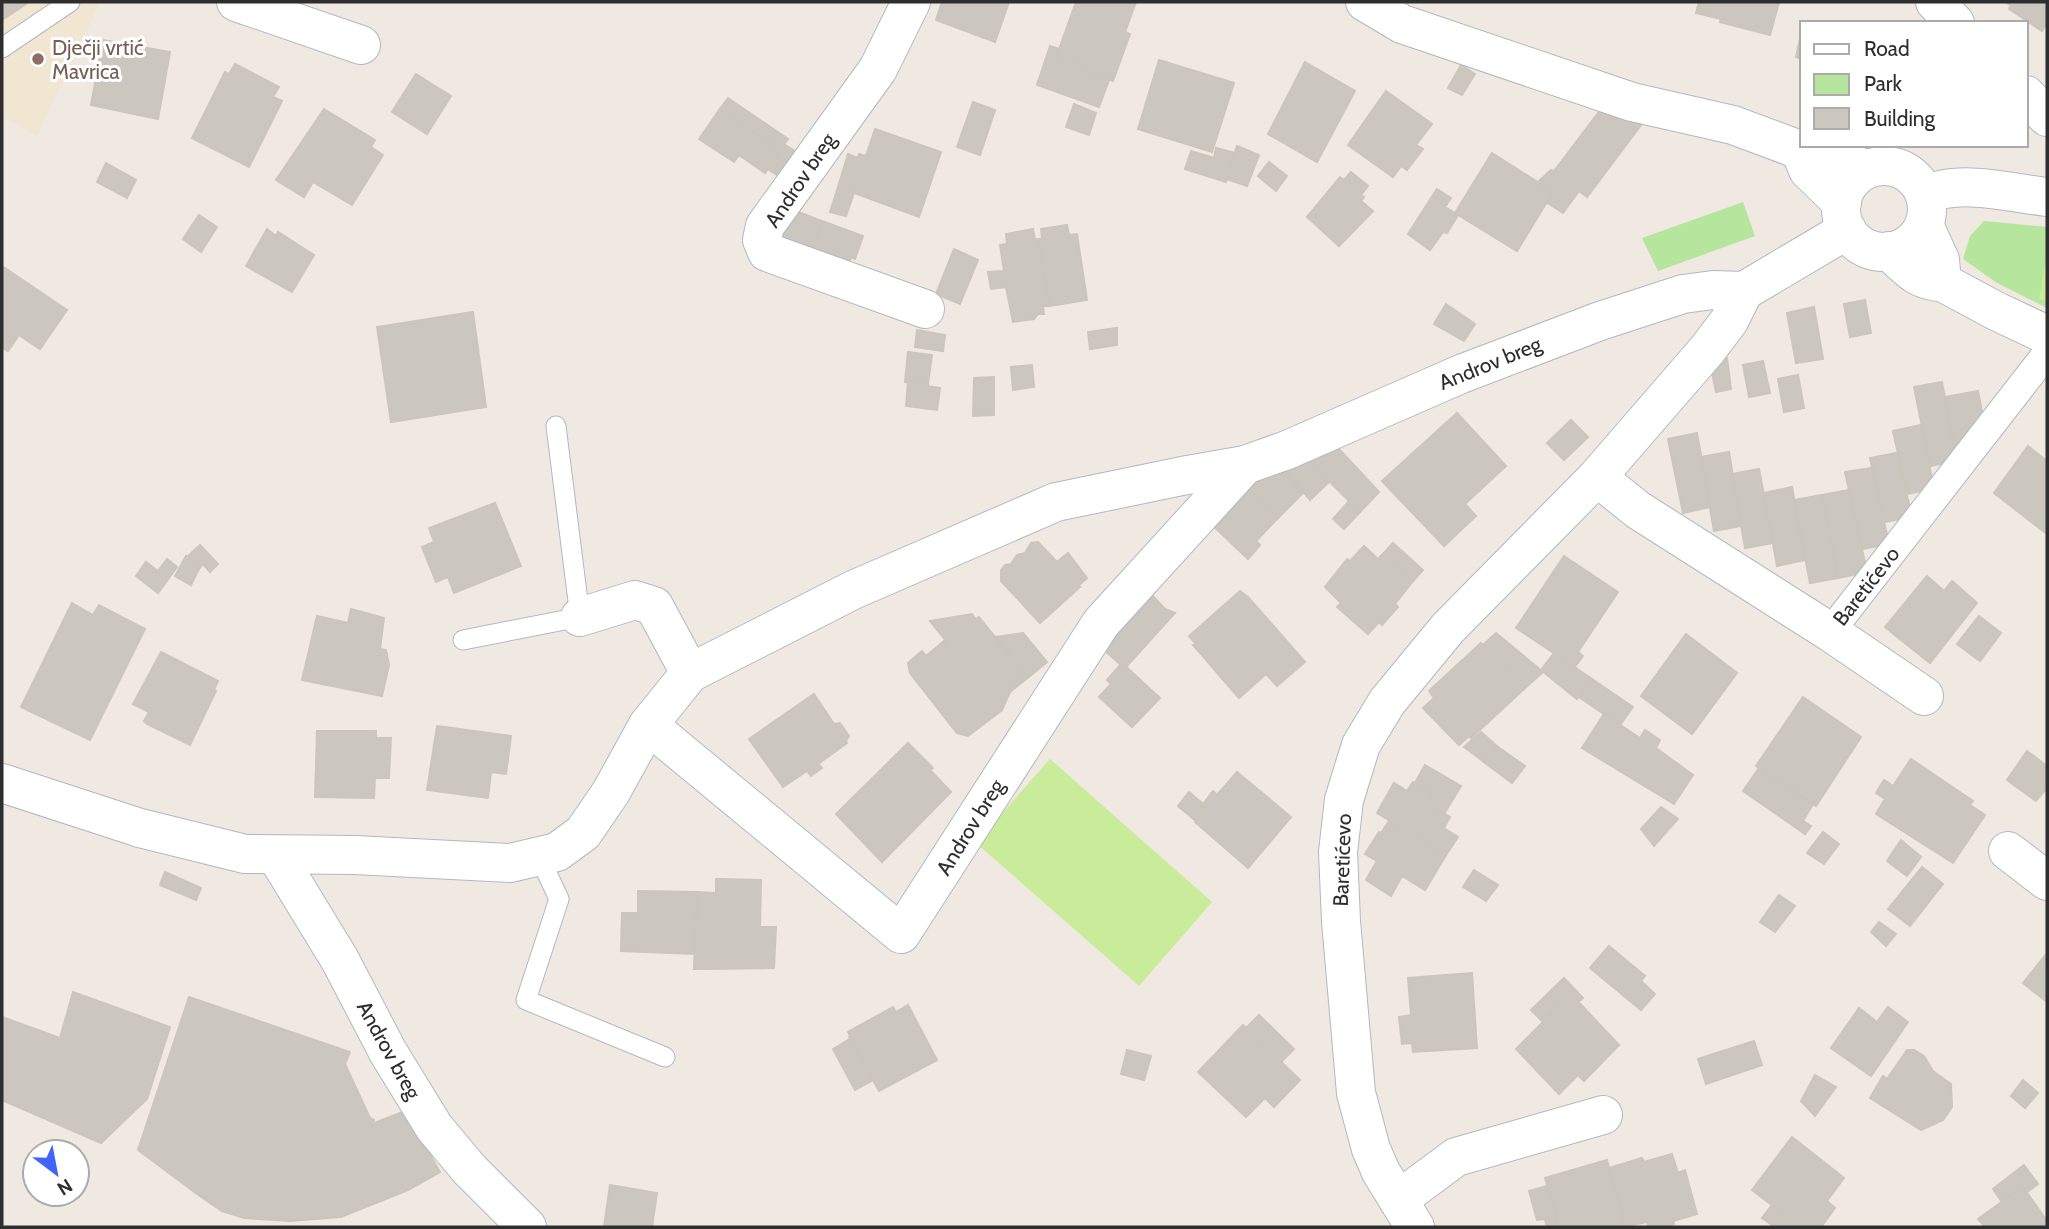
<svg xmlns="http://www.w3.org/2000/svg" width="2049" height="1229" font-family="Cabin,sans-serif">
<rect width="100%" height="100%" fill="#efe9e1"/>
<polygon fill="#f0e6d1" points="2,2 100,2 37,136 2,116"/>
<g fill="#b6e59e">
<polygon points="1743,202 1755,236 1658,271 1642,238"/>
<polygon points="1984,221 2047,227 2047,308 1997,283 1963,259 1970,236"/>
</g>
<g fill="#c9ec9a">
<polygon points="2047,253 2047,301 2039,299"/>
<polygon points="1050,759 1212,902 1139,986 976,843"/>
</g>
<g fill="#cbc7bf" stroke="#cbc5ba" stroke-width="2">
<polygon points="2,2 29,2 2,20"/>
<polygon points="942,2 1009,2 995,42 936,20"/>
<polygon points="1076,2 1136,2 1125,32 1130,34 1113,81 1080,69 1082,64 1057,55"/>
<polygon points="1699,2 1779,2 1770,35 1720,22 1721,19 1696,13"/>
<polygon points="2005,2 2047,2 2047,23 2042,31 2009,9 2011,5"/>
<polygon points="1800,39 1802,40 1802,59 1796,57"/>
<polygon points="103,40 170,52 158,119 91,105"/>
<polygon points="1050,46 1059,49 1057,55 1082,64 1080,69 1109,80 1099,107 1037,85"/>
<polygon points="1159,60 1234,83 1212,152 1138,129"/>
<polygon points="1305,62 1355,91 1317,162 1268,134"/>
<polygon points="235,64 279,87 273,97 282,101 249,167 192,138 225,72 229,74"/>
<polygon points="1461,65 1475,74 1462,95 1448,88"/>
<polygon points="416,74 451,96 427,134 392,112"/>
<polygon points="1386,91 1432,124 1416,145 1423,149 1407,170 1401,166 1393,177 1348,145"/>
<polygon points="728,98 788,139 780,150 720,109"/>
<polygon points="973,102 995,110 980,155 957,147"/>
<polygon points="1074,104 1096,113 1089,135 1066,127"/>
<polygon points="1605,104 1647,117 1587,197 1579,191 1563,213 1546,202 1553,192 1538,182 1551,170 1554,171"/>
<polygon points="324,109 375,140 371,147 383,155 352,205 313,182 304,197 276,180"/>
<polygon points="720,109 780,150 765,173 739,155 734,162 699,139"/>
<polygon points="875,129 941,152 919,217 838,187 848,154 858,158 859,154 866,156"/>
<polygon points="784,144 799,154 781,178 768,169"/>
<polygon points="1237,146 1259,155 1247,186 1227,179"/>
<polygon points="1216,148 1235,153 1226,182 1185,169 1191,151 1214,158"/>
<polygon points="1492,153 1553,192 1517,251 1455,213"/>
<polygon points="1269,162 1287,176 1276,191 1258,176"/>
<polygon points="106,163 136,180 127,198 97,182"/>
<polygon points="1351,172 1368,186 1361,195 1364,197 1361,201 1373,211 1339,246 1307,217 1340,177 1344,180"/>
<polygon points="838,187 854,193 846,216 830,212"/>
<polygon points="1437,189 1451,198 1445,207 1458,215 1447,233 1443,232 1430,250 1408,234"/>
<polygon points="788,208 822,221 813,251 779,238"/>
<polygon points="199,215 217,227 201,252 183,239"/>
<polygon points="822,221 863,236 855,259 851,257 849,264 813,251"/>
<polygon points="1067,225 1069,235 1077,234 1087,300 1049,306 1038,239 1042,239 1041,229"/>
<polygon points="267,229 276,236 278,232 314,255 292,292 246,266"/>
<polygon points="1033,229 1035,240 1038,239 1049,306 1043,306 1044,314 1038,314 1034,319 1013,322 1006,287 991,289 988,272 1004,271 1000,245 1007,244 1006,234"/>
<polygon points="954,249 978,260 960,304 936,294"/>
<polygon points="2,266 67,310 40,349 19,335 8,351 2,347"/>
<polygon points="1865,300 1871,333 1850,337 1844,304"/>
<polygon points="1446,304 1475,324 1464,341 1434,324"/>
<polygon points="1814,307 1823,359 1796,363 1787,313"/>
<polygon points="473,312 486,407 391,422 377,327"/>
<polygon points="1117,328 1117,345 1090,349 1088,332"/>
<polygon points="917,330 945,335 943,351 915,347"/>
<polygon points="908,352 932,355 928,384 905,382"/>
<polygon points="1722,354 1727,358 1731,389 1716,392 1711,368"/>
<polygon points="1763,361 1770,393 1749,397 1743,365"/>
<polygon points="1032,365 1034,387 1013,390 1011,367"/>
<polygon points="1798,375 1804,408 1784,412 1778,379"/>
<polygon points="994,377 994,415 973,416 974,378"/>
<polygon points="908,382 928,384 928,386 940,388 937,410 906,406"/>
<polygon points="1942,382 1957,461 1930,466 1914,387"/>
<polygon points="1978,391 1984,422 1956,456 1945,397"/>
<polygon points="1457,413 1506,466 1465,504 1476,516 1444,546 1382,481"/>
<polygon points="1571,420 1588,437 1564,460 1547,443"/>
<polygon points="1921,425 1934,488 1907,494 1893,431"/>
<polygon points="1697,433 1710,507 1683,513 1668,439"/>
<polygon points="2028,446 2047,461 2047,534 1994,493"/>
<polygon points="1338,448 1379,492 1360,512 1309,461"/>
<polygon points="1729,452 1741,526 1714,531 1701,457"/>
<polygon points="1897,453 1912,517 1884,522 1870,458"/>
<polygon points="1309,461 1329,482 1310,500 1283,468"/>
<polygon points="1283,468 1303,493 1278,518 1244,484"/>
<polygon points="1872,468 1889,544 1862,549 1845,472"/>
<polygon points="1759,469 1773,543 1745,548 1732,474"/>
<polygon points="1244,484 1278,518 1256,541 1260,545 1248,559 1209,522"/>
<polygon points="1792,487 1805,560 1777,566 1764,493"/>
<polygon points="1849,490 1867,572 1838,578 1822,495"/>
<polygon points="1822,495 1838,578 1810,583 1794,500"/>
<polygon points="1349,501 1360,512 1344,529 1333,519"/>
<polygon points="495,503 521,566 454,593 448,577 436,582 422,547 434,542 429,528"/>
<polygon points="1038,542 1057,562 1068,553 1087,578 1078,586 1080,587 1040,623 1001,581 1001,570 1005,565 1011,564 1017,555 1025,553 1031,543"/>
<polygon points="1393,543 1423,570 1413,581 1383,554"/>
<polygon points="200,545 218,564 210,572 203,564 199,569 187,557"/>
<polygon points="1364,546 1378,559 1383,554 1413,581 1395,604 1398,607 1382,625 1379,622 1368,634 1337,607 1341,603 1325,587 1347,559 1350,561"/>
<polygon points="186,556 199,569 191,585 175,576"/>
<polygon points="1564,556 1618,592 1578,652 1583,656 1575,667 1516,628"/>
<polygon points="167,559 177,567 158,593 136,576 146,562 158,571"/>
<polygon points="1927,576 1944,591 1952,581 1977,603 1930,663 1885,627"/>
<polygon points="1147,590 1165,609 1175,613 1126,667 1122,663 1121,665 1097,644"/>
<polygon points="1240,591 1248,597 1305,662 1277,686 1266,674 1239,698 1193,645 1196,644 1189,636"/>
<polygon points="72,603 93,615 99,605 145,629 90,740 21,707"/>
<polygon points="351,609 384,618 380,649 386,650 389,665 382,696 302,680 317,616 348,623"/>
<polygon points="972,614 976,619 979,617 1024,673 1007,688 1010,692 1002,710 968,736 957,733 910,673 908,663 922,651 926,656 944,641 945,644 947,642 930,621"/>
<polygon points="1979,616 2001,633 1980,661 1957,644"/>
<polygon points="1023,633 1047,662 1010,692 1007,688 1024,673 996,637"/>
<polygon points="1496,633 1543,672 1523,690 1483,645"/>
<polygon points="1686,634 1737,673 1692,734 1641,696"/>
<polygon points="1481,643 1523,690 1471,738 1469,736 1459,745 1423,708 1434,698 1429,691"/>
<polygon points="161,652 218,681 214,690 216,691 190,745 147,724 144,721 149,712 133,704"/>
<polygon points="1554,653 1592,679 1577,699 1541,670"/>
<polygon points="1122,663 1160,698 1132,727 1099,697 1111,684 1107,680"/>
<polygon points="1592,679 1633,707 1620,725 1579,697"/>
<polygon points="814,694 834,724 840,723 849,736 846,741 847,743 818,764 822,768 811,776 807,771 783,787 749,739"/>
<polygon points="1803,697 1861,737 1816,806 1756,766"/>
<polygon points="1604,714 1640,738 1645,730 1660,740 1656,748 1693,775 1674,804 1582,748"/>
<polygon points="437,726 511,736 506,774 491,772 488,798 427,790"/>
<polygon points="317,731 376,731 376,738 391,738 389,778 375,778 374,798 315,797"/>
<polygon points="1481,732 1498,747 1484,762 1464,747"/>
<polygon points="908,743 933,768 930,770 951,792 882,862 836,814"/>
<polygon points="1498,747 1525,766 1512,783 1484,762"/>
<polygon points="2027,751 2047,766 2047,788 2036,801 2007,780"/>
<polygon points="1911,759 1973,801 1970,805 1985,815 1953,863 1876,814 1885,799 1876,793 1884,780 1893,786"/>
<polygon points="1425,765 1461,786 1444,814 1427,804 1433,794 1415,783"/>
<polygon points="1759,768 1813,804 1798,829 1743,791"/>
<polygon points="1237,772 1291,817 1248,868 1195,822 1205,810 1200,806 1203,804 1213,791 1217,795"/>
<polygon points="1413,782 1433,794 1427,804 1450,817 1444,828 1458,837 1446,855 1377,813 1394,783 1407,791"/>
<polygon points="1189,792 1203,804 1200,806 1205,810 1196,821 1178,806"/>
<polygon points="1661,807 1678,819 1654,846 1641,829"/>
<polygon points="1389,821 1446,855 1425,890 1402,876 1391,896 1366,880 1377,861 1365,854 1379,832 1381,833"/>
<polygon points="1803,821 1811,826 1805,834 1798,829"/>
<polygon points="1823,832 1839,844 1824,864 1807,853"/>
<polygon points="1901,840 1921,857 1907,876 1887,861"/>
<polygon points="1922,867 1943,884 1910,926 1888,909"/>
<polygon points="1474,870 1498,885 1486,901 1463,887"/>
<polygon points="165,872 201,888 196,900 160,885"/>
<polygon points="716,879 761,880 760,927 776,927 774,968 694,969 697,892 716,893"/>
<polygon points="638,891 697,892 695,954 621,951 622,913 638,913"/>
<polygon points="1779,895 1795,906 1775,932 1760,922"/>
<polygon points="1879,922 1896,934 1886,946 1871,932"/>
<polygon points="1609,946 1645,976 1641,981 1655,994 1641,1010 1590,968"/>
<polygon points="2047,953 2047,1002 2023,983"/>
<polygon points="1472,973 1477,1048 1413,1052 1412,1043 1402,1044 1399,1017 1411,1015 1408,978"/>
<polygon points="1564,978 1583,998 1578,1002 1571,994 1543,1022 1531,1010"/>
<polygon points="73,992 170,1027 147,1099 101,1143 2,1100 2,1017 60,1038"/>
<polygon points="1571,994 1619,1045 1584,1081 1578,1075 1559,1094 1516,1049"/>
<polygon points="189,997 350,1052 345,1064 370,1118 374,1120 372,1124 405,1111 440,1172 408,1190 341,1217 290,1221 244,1218 222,1211 197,1194 138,1150"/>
<polygon points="908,1005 937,1060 879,1091 849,1037 850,1036 848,1032 893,1007 896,1012"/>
<polygon points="1888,1007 1908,1022 1871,1076 1831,1048 1859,1008 1877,1022"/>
<polygon points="1259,1015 1294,1049 1281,1062 1246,1028"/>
<polygon points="1243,1025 1300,1080 1274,1107 1265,1098 1246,1117 1198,1072"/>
<polygon points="850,1039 873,1080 855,1090 833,1049"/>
<polygon points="1754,1041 1762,1065 1706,1084 1698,1059"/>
<polygon points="1127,1050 1151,1056 1144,1080 1121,1074"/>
<polygon points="1907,1050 1914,1050 1924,1056 1933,1071 1951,1084 1952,1107 1943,1120 1921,1130 1870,1098 1883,1076 1887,1079"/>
<polygon points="1815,1075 1836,1087 1815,1116 1801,1101"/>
<polygon points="2023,1080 2038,1093 2025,1108 2011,1096"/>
<polygon points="1792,1137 1844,1178 1827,1201 1835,1208 1821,1227 1801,1227 1752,1190"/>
<polygon points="1672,1154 1678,1173 1685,1170 1697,1214 1673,1221 1674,1224 1663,1227 1649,1227 1647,1222 1622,1227 1625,1225 1609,1168 1642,1158 1644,1162"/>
<polygon points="1607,1160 1625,1225 1616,1227 1559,1227 1545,1178"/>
<polygon points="2024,1165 2038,1184 2027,1192 2023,1187 2002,1202 1993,1189"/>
<polygon points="610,1185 657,1193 652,1227 604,1227"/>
<polygon points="1547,1186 1559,1227 1547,1227 1545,1219 1537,1220 1529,1191"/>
<polygon points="2023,1187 2047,1221 2047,1227 1985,1227 1978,1219"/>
<polygon points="1772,1205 1801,1227 1775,1227 1762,1218"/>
</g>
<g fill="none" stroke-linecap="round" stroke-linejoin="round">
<defs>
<g id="service">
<polyline points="2,48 70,2"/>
<polyline points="463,640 580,617 556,426"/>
<polyline points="539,856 559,899 526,1000 665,1057"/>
</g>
<polyline id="pedestrian" points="1830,632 2047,353"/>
<g id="minor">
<polyline points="236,2 361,45"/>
<polyline points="911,2 878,69 765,226 762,240 767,252 925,309"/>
<polyline points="1365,2 1402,24 1632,102 1733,125 1800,150"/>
<polyline points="1935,2 1955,23"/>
<polyline points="2026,95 2047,117"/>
<circle cx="1884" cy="209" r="43"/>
<path d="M 1925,196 C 1957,178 2012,193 2047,197"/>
<path d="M 1842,203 L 1808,170 L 1800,150 C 1828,148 1841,156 1864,170"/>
<path d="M 1889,251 C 1906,267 1918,282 1942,282 L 1940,260 L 1924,225"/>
<polyline points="1942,282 1996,311 2047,335"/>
<polyline points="1597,477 1638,510 1830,632 1924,696"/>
<polyline points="580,617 635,600 654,606 690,673"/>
<polyline points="648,725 901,934 1101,623 1245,465"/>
<polyline points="2,783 140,828 245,854 355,855 510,863 557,852 583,833 611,792 648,725 690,673 853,590 1056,502 1182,476 1245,465 1287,450 1461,374 1600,321 1683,294 1713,290 1744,291"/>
<polyline points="2008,851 2047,881"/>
<polyline points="276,855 340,960 388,1052 434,1127 469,1169 527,1227"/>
<polyline points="1398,1200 1456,1157 1603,1115"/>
<polyline points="1415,1227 1381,1172 1371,1149 1356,1093 1341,921 1338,852 1344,800 1361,745 1387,702 1448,628 1597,477 1707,350 1729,321 1744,291 1847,230"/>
</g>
</defs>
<use href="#service" stroke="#b4b7c1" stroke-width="21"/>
<use href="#pedestrian" stroke="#b4b7c1" stroke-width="30"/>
<use href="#minor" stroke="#b4b7c1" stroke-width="40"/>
<use href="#service" stroke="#fff" stroke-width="19"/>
<use href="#pedestrian" stroke="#fff" stroke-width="28"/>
<use href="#minor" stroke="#fff" stroke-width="38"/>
</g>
<circle fill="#8d6e63" stroke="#fff" stroke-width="2.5" cx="38" cy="59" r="7"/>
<g text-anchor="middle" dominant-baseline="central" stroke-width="6" stroke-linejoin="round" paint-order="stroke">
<g font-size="21" fill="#785e54" stroke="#fff" text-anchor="start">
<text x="52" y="47">Dječji vrtić<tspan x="52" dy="24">Mavrica</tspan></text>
</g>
<g font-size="21" fill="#2e2e2e" stroke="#fff">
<text transform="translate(800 180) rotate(-56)">Androv breg</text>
<text transform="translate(1490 363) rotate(-22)">Androv breg</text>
<text transform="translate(1866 586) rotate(-52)">Baretićevo</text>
<text transform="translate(970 827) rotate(-58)">Androv breg</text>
<text transform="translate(1342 860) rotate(-88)">Baretićevo</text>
<text transform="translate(389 1050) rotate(61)">Androv breg</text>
</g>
</g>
<rect width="2049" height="1229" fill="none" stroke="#2e2e2e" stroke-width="7"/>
<rect x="1800" y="21" width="228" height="126" fill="#ffffff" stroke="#ababab" stroke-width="2"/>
<rect x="1814" y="44" width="35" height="10" fill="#ffffff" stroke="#ababab" stroke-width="2"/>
<text x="1864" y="56" font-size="21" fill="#2e2e2e">Road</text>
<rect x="1814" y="74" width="35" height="21" fill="#b6e59e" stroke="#ababab" stroke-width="2"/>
<text x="1864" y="91" font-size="21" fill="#2e2e2e">Park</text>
<rect x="1814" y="108" width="35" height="21" fill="#cbc7bf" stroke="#ababab" stroke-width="2"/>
<text x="1864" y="126" font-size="21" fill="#2e2e2e">Building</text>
<g transform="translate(56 1173) rotate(148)"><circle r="33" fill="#ffffff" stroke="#ababab" stroke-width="2"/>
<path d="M0-5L12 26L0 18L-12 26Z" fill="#4264fb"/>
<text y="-10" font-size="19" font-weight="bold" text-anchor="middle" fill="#2e2e2e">N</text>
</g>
</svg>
